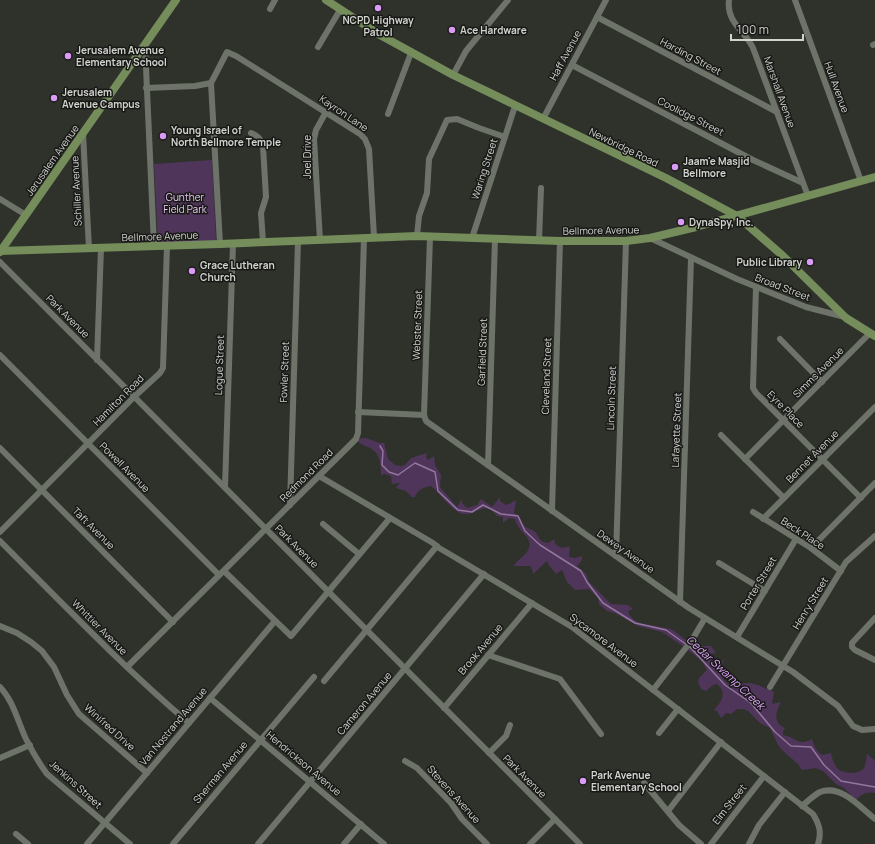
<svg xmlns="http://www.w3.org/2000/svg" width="875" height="844" font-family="Manrope,sans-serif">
<rect width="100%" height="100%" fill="#2f322b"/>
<g fill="#4f355a">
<polygon points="212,160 216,241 158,244 154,164"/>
<path d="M 362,438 C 371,437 375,444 384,443 L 388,459 L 395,465 L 401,466 L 405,465 L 411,458 L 427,453 L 426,457 L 428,460 L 434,456 L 435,465 L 441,475 L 440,487 L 457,507 L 462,499 L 462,503 L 467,508 L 477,505 L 481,499 L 492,507 L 500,497 L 500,501 L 506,505 L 509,504 L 516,500 L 514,513 C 522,515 520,523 526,527 C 528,529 532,529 535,532 C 541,538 538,542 549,543 L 554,539 C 555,548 563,549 570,546 L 569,557 L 575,558 L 582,556 L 582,560 L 577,566 L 586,574 L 589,582 L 611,604 L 628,605 L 633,609 L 628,611 C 630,617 634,621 640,623 L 671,629 L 693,645 L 696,640 L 701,646 L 711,646 L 716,653 L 710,654 L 717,670 L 719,665 L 724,658 C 720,670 720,682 734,687 C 748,678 760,686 774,692 L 772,704 L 781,702 C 776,711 772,723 785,728 L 783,731 L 783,735 C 796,737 798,747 812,739 C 814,746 816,751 822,755 L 831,753 C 832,758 834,766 839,770 C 844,773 858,775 863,769 C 866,766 866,759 867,754 L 875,761 L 875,793 C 867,791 861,794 856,800 L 844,788 L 836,784 L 823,771 L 815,768 L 802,770 L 798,764 L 784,752 L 778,745 L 770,728 L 760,723 L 748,711 L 743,709 L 737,709 L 731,714 L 726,713 L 721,718 L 717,711 L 714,710 C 721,702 728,693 717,684 L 713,685 L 706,691 L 701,689 L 698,682 L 699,678 L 707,670 L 702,661 L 687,649 L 662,632 L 638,626 L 615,613 L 607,611 L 599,604 L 598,598 L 589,589 L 575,590 L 567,582 L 562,570 L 556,574 L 548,564 L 547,561 L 533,574 L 532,569 L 530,566 L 514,566 C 517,560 523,557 527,552 C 534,540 525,536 519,528 C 517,525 516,522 515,519 L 509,518 L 503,523 L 503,517 L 497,516 C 485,499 477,515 464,514 C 453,513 440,493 431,486 C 424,487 417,490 415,497 L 412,497 L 406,491 L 396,488 L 400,483 L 392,484 L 391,476 L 385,474 L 381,475 C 381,463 380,452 368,447 C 363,445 360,444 357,440 Z"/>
</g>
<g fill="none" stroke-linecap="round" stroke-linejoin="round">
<g stroke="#93779e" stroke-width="1.5">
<polyline points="380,446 383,451 382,465 389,472 398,475 415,463 435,472 438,491 458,510 472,512 483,505 501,514 518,516 525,531 540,545 581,571 587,582 603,603 635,623 666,630 687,645"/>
<polyline points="690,647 725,685 751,703 775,732 791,746 811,747 824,765 841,781 875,787"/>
</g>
<g stroke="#6e736a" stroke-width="6">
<path d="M 729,0 C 726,22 745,31 753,48 L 808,196"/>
<polyline points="795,0 861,181"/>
<polyline points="270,9 275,0"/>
<polyline points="597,17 777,112"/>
<polyline points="145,45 154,246"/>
<polyline points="873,45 875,44"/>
<polyline points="318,47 340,10"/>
<polyline points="572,65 753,160 803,183"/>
<polyline points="453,75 466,51 508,0"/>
<polyline points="146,88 195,86 211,83"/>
<polyline points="388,114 411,53"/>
<polyline points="543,119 606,0"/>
<polyline points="83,133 89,249"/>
<path d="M 251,133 C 258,136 260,138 263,146 L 266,197 L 261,213 L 263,242"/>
<polyline points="0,199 26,215"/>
<polyline points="417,236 419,216 427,193 429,159 447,120 457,119 479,128 505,137"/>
<polyline points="430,237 424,415 426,421 689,608 793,672 838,706 853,726 862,730 875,729"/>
<polyline points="472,238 515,106"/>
<polyline points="650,238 737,279 806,307 845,317"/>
<polyline points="320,240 314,139 316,130 326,112"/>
<polyline points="539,241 541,188"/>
<polyline points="220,244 211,83 227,52 236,56 360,134 365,139 369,149 374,237"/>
<polyline points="0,262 580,844"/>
<polyline points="756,287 753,388 756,393 861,498"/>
<polyline points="780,339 822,382"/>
<polyline points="0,355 219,575"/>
<polyline points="97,360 101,248"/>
<polyline points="358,412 424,415"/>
<polyline points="721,435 784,498"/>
<polyline points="0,448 173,622"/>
<polyline points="745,459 870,333"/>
<polyline points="488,465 495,239"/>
<path d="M 319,476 L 433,543 L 439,548 L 446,552 L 572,627 L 813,814 C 819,824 822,832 818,844"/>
<polyline points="225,487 233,244"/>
<polyline points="290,505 298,241"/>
<polyline points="552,511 560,241"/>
<polyline points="753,512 811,548 841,571"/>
<polyline points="763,519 875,407"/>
<polyline points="323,524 359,554"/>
<polyline points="0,532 134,397 160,373 163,368 167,246"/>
<path d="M 0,541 C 62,603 122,666 189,723"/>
<polyline points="811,548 875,483"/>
<polyline points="616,556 626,241"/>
<polyline points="719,563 765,591"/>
<polyline points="224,571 291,636 390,518"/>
<polyline points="680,602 691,258"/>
<polyline points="875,618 852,643 852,647 855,650 875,660"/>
<polyline points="0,626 17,633 31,642 42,651 54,667 67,695 79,714 147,773"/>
<polyline points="737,637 796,539"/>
<polyline points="488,655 560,679 601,734"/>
<polyline points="127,667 356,439 358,433 364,238"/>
<polyline points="324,681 437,546"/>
<path d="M 0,687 C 13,700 18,722 26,739 C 32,751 39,763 47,774 L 130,844"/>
<polyline points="770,687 846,562 875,536"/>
<polyline points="653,690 692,640 705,618"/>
<polyline points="210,698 384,844"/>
<polyline points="444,708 532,603"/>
<polyline points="659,733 678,709"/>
<polyline points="489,753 506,736 510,725"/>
<polyline points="0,758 30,745"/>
<polyline points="405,761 417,768 451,803 462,819 487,844"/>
<polyline points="644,783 679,825 701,844"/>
<path d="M 802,806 C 808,801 814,795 820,792 C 841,784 860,807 875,819"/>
<polyline points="668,811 721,742"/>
<polyline points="16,834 28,844"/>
<polyline points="87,844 275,621"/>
<polyline points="173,844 314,677"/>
<polyline points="258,844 484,574"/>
<polyline points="344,844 361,824"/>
<polyline points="530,844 555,819"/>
<polyline points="711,844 764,776"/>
<polyline points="749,844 759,825 785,792"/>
</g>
<g stroke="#758c5b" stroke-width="8">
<polyline points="326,0 380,35 453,75 666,178 737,216 782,255 846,318 875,336"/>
<polyline points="0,251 220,244 417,236 560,241 626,241 650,238 696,227 875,177"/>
<polyline points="0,252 176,0"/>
</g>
</g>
<g fill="#da9af6" stroke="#181916" stroke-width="1.5">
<circle cx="378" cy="8" r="4"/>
<circle cx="452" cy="30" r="4"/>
<circle cx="68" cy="56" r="4"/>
<circle cx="54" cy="98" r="4"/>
<circle cx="163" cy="136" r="4"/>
<circle cx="675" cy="167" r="4"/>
<circle cx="681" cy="222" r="4"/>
<circle cx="810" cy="262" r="4"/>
<circle cx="192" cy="271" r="4"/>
<circle cx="583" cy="781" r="4"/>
</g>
<g text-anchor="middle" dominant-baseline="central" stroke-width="3" stroke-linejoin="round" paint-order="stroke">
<g font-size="10" font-weight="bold" fill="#d1d3cf" stroke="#181916" text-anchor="start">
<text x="378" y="20" text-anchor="middle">NCPD Highway<tspan x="378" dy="12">Patrol</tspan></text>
<text x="460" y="30">Ace Hardware</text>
<text x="76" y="50">Jerusalem Avenue<tspan x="76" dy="12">Elementary School</tspan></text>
<text x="62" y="92">Jerusalem<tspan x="62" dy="12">Avenue Campus</tspan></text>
<text x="171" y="130">Young Israel of<tspan x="171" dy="12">North Bellmore Temple</tspan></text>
<text x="683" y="161">Jaam'e Masjid<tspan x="683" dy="12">Bellmore</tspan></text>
<text x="689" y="222">DynaSpy, Inc.</text>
<text x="802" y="262" text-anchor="end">Public Library</text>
<text x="200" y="265">Grace Lutheran<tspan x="200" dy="12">Church</tspan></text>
<text x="591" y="775">Park Avenue<tspan x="591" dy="12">Elementary School</tspan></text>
</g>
<g font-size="10" fill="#d1d3cf" stroke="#181916">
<text transform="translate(565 55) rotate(-62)">Haff Avenue</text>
<text transform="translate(691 56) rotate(28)">Harding Street</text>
<text transform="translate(837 87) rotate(70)">Hull Avenue</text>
<text transform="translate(780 92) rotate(70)">Marshall Avenue</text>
<text transform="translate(344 113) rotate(34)">Kayron Lane</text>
<text transform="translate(691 116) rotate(27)">Coolidge Street</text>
<text transform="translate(624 147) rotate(26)">Newbridge Road</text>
<text transform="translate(307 157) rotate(-90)">Joel Drive</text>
<text transform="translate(52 160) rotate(-55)">Jerusalem Avenue</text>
<text transform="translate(484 169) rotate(-72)">Waring Street</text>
<text transform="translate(76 191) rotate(-93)">Schiller Avenue</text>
<text transform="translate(601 230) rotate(-1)">Bellmore Avenue</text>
<text transform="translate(160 236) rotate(-2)">Bellmore Avenue</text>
<text transform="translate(783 287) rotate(21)">Broad Street</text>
<text transform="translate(68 316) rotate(45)">Park Avenue</text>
<text transform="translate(417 325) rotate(-88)">Webster Street</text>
<text transform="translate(482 352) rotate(-88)">Garfield Street</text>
<text transform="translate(219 365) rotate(-88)">Logue Street</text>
<text transform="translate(284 372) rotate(-88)">Fowler Street</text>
<text transform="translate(818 372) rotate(-45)">Simms Avenue</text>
<text transform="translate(546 376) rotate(-88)">Cleveland Street</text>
<text transform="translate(611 398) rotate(-88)">Lincoln Street</text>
<text transform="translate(118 400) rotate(-45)">Hamilton Road</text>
<text transform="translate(786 409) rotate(45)">Eyre Place</text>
<text transform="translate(676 430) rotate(-88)">Lafayette Street</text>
<text transform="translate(812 456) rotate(-45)">Bennet Avenue</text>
<text transform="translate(125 467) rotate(45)">Powell Avenue</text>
<text transform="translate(306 475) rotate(-45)">Redmond Road</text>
<text transform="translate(94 528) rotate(45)">Taft Avenue</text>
<text transform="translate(803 533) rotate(33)">Beck Place</text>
<text transform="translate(297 546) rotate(45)">Park Avenue</text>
<text transform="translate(626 551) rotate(35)">Dewey Avenue</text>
<text transform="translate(758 583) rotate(-59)">Porter Street</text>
<text transform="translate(810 603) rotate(-59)">Henry Street</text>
<text transform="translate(100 627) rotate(45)">Whittier Avenue</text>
<text transform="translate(604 640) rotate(37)">Sycamore Avenue</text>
<text transform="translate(480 649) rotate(-50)">Brook Avenue</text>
<text transform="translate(364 703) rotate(-50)">Cameron Avenue</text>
<text transform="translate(173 726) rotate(-50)">Van Nostrand Avenue</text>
<text transform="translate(110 727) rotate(42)">Winifred Drive</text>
<text transform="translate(304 763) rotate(40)">Hendrickson Avenue</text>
<text transform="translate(220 772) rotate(-50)">Sherman Avenue</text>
<text transform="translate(525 776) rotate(45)">Park Avenue</text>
<text transform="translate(76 784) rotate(42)">Jenkins Street</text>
<text transform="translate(454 794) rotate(48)">Stevens Avenue</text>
<text transform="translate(729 804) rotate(-52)">Elm Street</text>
</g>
<g font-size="10" fill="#ebc9fb" stroke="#181916">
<text x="185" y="197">Gunther<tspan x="185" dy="12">Field Park</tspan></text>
</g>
<g font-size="11" font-style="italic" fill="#e0a6fa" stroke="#181916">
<text transform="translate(726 672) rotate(43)">Cedar Swamp Creek</text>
</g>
</g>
<path d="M731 34v6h72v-6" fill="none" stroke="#d1d3cf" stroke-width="2"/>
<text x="737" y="34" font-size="12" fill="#d1d3cf" stroke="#181916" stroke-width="3" paint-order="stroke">100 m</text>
</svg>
